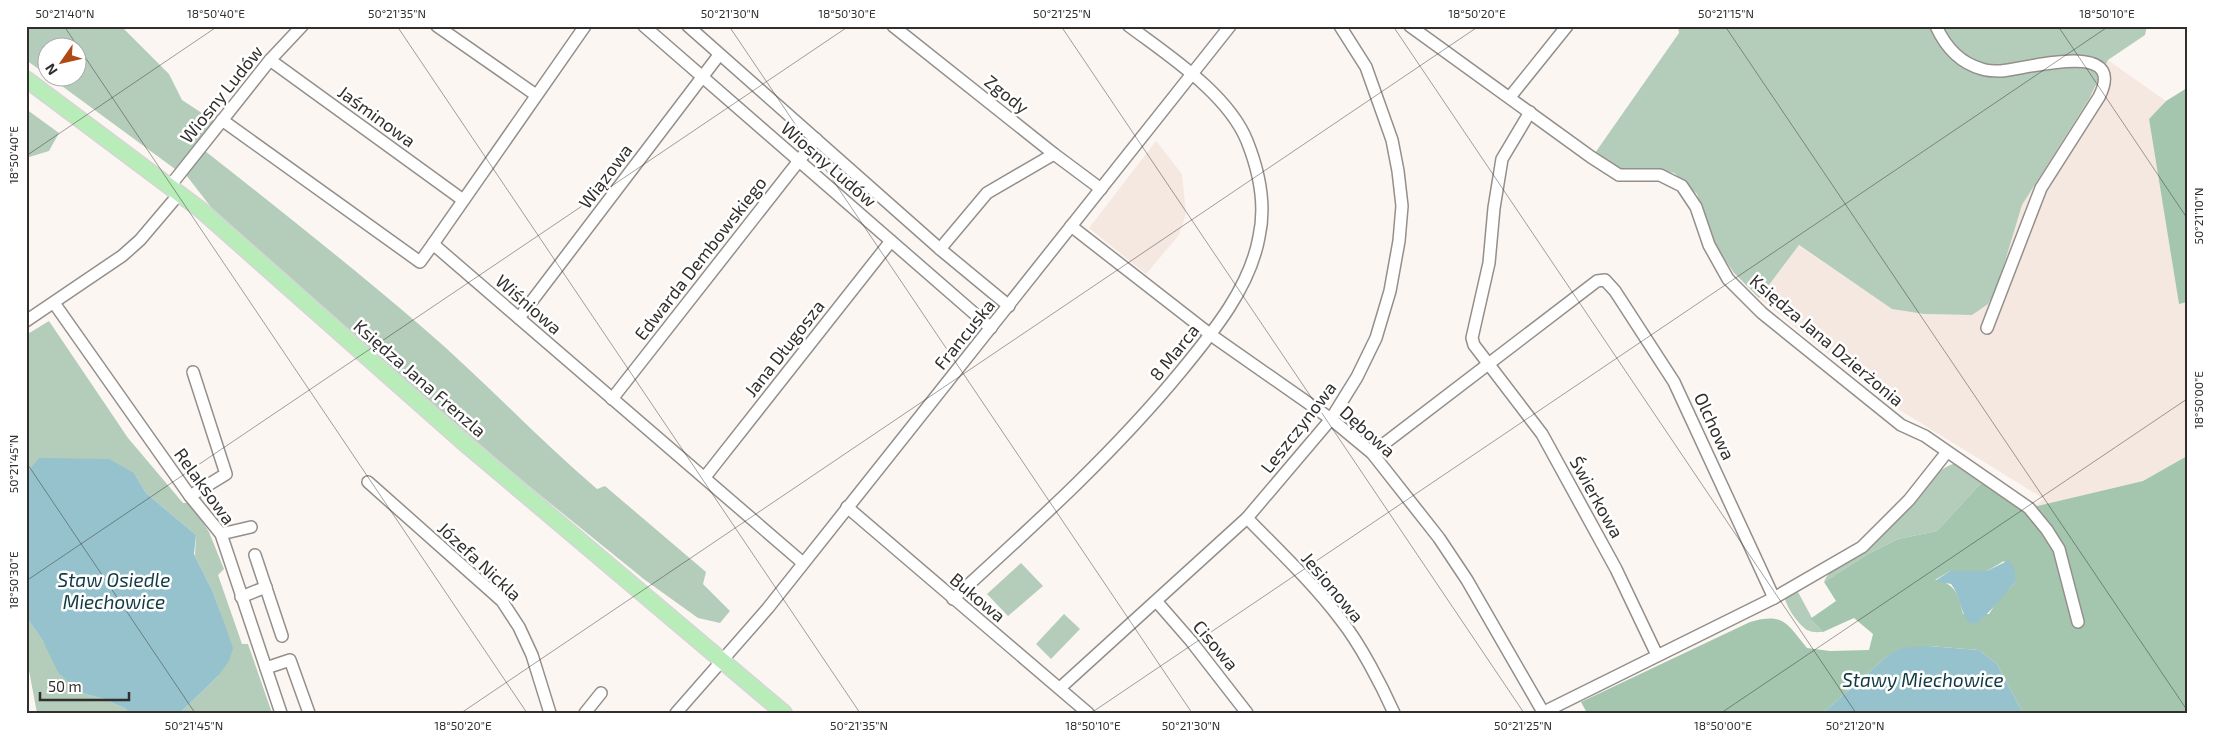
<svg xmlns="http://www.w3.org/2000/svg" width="2213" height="739" font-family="'Exo 2',sans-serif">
<rect width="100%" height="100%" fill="#fcf6f3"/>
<g fill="#f5e8e0">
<polygon points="2108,60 2166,101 2149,119 2179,303 2187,302 2187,456 2143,481 2029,508 2044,499 1893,406 1759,298 1798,245 1892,309 1924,314 1972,315 1997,288 2022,205 2089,99"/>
<polygon points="1156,141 1182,174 1186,214 1179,235 1146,274 1089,228"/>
</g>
<g fill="#b3cdba">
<polygon points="26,26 121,26 169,74 182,100 214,121 175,169 51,78 78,78 78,48 48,48 47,75 26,60"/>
<polygon points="1678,26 2147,26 2145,35 2108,60 2089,99 2022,205 1997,288 1988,304 1972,315 1924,314 1892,309 1799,245 1759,298 1734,273 1715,245 1697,194 1674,173 1651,169 1622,170 1595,153 1679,33"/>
<polygon points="26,109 59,133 49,151 26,158"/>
<path d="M 205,151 C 279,209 352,267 422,327 C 483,379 537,438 597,489 L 605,486 L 706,572 L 703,584 L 730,611 L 720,623 L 698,618 L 645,580 L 514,474 L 221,220 L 186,175 Z"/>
<polygon points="49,321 128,438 183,503 190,503 209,532 224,569 218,575 242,644 248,644 272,713 180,713 218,676 220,612 213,592 195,556 196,535 146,493 134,473 26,474 26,335"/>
<path d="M 1957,463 L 1983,481 L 1937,531 L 1898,539 L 1868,554 L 1824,582 C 1830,564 1867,550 1881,537 C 1900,518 1931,467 1957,463 Z"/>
<polygon points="1021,563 1043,586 1008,616 987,594"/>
<path d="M 1798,592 L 1812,618 L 1811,620 L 1823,632 C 1817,632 1813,633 1807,630 C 1799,625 1786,607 1785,598 Z"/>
<polygon points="1064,614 1080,629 1051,659 1036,644"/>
<polygon points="26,616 78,692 104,699 126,709 128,713 37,713 26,655"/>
</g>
<g fill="#a4c6af" fill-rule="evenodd">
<polygon points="2187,88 2187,302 2179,304 2149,119 2166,101"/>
<path d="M 2187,456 L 2187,713 L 2023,713 L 1997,664 L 1979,650 L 1929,646 L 1887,656 L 1823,713 L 1587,713 L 1581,702 L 1750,622 C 1784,612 1787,624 1807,648 L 1830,651 L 1869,650 L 1873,634 L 1854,618 L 1823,632 L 1810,619 L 1836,601 L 1824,582 L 1868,554 L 1898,539 L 1937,531 L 1983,481 L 2029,508 L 2143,481 ZM 2004,561 L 2015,583 L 1998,600 L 1989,614 L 1963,614 C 1959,596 1955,582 1935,580 L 1950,571 L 1987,571 Z"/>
</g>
<g fill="#95c2cc">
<polygon points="39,458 109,459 134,473 146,493 196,535 194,554 213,592 233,648 229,661 218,676 180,713 128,713 126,709 104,699 78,692 58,672 43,641 26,616 26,474"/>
<path d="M 2009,560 L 2015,570 L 2015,583 C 2002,596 1991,612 1976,624 L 1968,622 C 1960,610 1960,595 1951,584 L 1935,581 L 1950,571 L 1987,571 Z"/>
<polygon points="1929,646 1979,650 1997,664 2023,713 1823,713 1887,656 1902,648"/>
</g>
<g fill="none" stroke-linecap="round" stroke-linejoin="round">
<defs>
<g id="minor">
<polyline points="437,26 536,95"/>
<polyline points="644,26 991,328"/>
<polyline points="688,26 940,249 1009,306"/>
<polyline points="893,26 1054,154 1101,189"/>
<polyline points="1410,26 1591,157 1619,175 1660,175 1682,186 1696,207 1709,245 1728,279 1762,313 1901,425 1925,436 2029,508 2047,530 2059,549 2078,622"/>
<path d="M 1936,26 C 1945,46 1960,63 1982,69 C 1987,71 1995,71 2001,71 C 2026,69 2129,38 2099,97 L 2041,188 L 1987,328"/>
<polyline points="270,60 463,200"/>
<polyline points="1510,97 1567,26"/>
<polyline points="1530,112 1502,159 1494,208 1489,263 1472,338 1474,345 1542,434 1616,569 1657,655"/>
<polyline points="222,120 420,262 433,244 803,563"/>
<polyline points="170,186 270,60 302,26"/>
<polyline points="1071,226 1211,335 1331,419 1372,453 1439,538 1467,580 1543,712"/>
<polyline points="433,244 585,26"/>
<polyline points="940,249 987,193 1054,154"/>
<polyline points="54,303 190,496 221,534 281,713"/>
<polyline points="519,318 719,55"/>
<polyline points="26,321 122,256 140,240 179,194"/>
<polyline points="612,399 816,139"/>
<polyline points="1372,453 1597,281 1605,280 1615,291 1674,382 1774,598"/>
<polyline points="705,477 891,241"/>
<polyline points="368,482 502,601 519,627 532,655 550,713"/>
<polyline points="190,496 226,474 193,372"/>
<polyline points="847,507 1088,713"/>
<path d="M 1247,518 C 1279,551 1313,583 1341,620 C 1360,644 1381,684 1394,713"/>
<polyline points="221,534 251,527"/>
<polyline points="255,555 282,636"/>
<polyline points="241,597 266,587"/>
<path d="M 953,599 C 1033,526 1113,454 1182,370 C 1214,331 1250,287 1259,237 C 1266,206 1259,171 1247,141 C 1228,94 1169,56 1129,26"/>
<polyline points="1157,602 1191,641 1247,713"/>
<polyline points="266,668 290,660 309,713"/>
<polyline points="1060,688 1247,518 1331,419 1357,377 1376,338 1390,291 1399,241 1402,206 1398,171 1392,140 1366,67 1340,26"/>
<polyline points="585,713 601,693"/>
<polyline points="676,713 768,608 1230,26"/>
<polyline points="1542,713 1774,598 1862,547 1909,500 1947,452"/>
</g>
<polyline id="major" points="26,79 201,210 462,441 784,713"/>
</defs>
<use href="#minor" stroke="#948f8b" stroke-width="14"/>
<use href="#major" stroke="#d6d5d5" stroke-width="18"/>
<use href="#minor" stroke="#fff" stroke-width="11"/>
<use href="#major" stroke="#b8edba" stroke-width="15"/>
</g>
<path fill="none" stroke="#312f2d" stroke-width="1" stroke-opacity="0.45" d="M 64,26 L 527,713M 397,26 L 860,713M 729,26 L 1192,713M 1061,26 L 1524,713M 1393,26 L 1856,713M 1725,26 L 2187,710M 2058,26 L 2187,218M 26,156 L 218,26M 26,462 L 195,713M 26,581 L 849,26M 461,713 L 1479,26M 1091,713 L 2109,26M 1721,713 L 2187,399"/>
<g text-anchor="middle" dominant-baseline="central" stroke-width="5" stroke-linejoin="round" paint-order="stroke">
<g font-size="18" fill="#312f2d" stroke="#fff">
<text transform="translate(221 94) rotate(-51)">Wiosny Ludów</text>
<text transform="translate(1007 94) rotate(38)">Zgody</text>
<text transform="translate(377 116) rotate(36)">Jaśminowa</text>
<text transform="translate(829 164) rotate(41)">Wiosny Ludów</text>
<text transform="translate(605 176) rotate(-53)">Wiązowa</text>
<text transform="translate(700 258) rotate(-52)">Edwarda Dembowskiego</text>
<text transform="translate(529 304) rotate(41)">Wiśniowa</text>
<text transform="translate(964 334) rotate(-51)">Francuska</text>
<text transform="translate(1827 340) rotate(40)">Księdza Jana Dzierżonia</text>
<text transform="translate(784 348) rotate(-52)">Jana Długosza</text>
<text transform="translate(1174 352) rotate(-51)">8 Marca</text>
<text transform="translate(420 378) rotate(41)">Księdza Jana Frenzla</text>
<text transform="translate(1715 426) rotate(65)">Olchowa</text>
<text transform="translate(1298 427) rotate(-52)">Leszczynowa</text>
<text transform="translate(1368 431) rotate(42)">Dębowa</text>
<text transform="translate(205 486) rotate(54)">Relaksowa</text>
<text transform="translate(1597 497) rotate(61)">Świerkowa</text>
<text transform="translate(480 561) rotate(43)">Józefa Nickla</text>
<text transform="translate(1333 587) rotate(50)">Jesionowa</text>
<text transform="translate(978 597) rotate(40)">Bukowa</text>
<text transform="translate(1216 645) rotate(50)">Cisowa</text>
</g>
<g font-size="19" font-style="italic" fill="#103a42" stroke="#fff">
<text x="114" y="579">Staw Osiedle<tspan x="114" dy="22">Miechowice</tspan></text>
<text x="1923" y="679">Stawy Miechowice</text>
</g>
</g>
<rect width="2213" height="739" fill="none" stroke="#ffffff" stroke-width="55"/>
<g transform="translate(62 62) rotate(236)"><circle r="24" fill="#ffffff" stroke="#adacab"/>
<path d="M0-4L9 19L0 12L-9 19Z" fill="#ae4b15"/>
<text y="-8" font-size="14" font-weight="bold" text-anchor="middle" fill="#312f2d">N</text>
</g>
<path d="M40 692v8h89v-8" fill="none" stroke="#312f2d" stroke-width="2.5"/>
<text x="48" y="692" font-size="15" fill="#312f2d" stroke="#ffffff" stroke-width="4" paint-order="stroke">50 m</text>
<rect x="28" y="28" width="2158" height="684" fill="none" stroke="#312f2d" stroke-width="2"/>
<g font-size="12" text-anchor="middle" fill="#312f2d">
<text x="65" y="18">50°21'40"N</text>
<text x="216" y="18">18°50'40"E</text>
<text x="397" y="18">50°21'35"N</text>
<text x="730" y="18">50°21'30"N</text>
<text x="847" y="18">18°50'30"E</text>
<text x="1062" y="18">50°21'25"N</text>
<text x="1477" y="18">18°50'20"E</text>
<text x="1726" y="18">50°21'15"N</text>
<text x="2107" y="18">18°50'10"E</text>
<text transform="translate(14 155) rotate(-90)" y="4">18°50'40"E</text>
<text transform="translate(2199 216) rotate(-90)" y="4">50°21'10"N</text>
<text transform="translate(2199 400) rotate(-90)" y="4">18°50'00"E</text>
<text transform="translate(14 464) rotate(-90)" y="4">50°21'45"N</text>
<text transform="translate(14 580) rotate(-90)" y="4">18°50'30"E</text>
<text x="194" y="730">50°21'45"N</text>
<text x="463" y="730">18°50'20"E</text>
<text x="859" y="730">50°21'35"N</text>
<text x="1093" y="730">18°50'10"E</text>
<text x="1191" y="730">50°21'30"N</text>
<text x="1523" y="730">50°21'25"N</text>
<text x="1723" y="730">18°50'00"E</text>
<text x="1855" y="730">50°21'20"N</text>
</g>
</svg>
